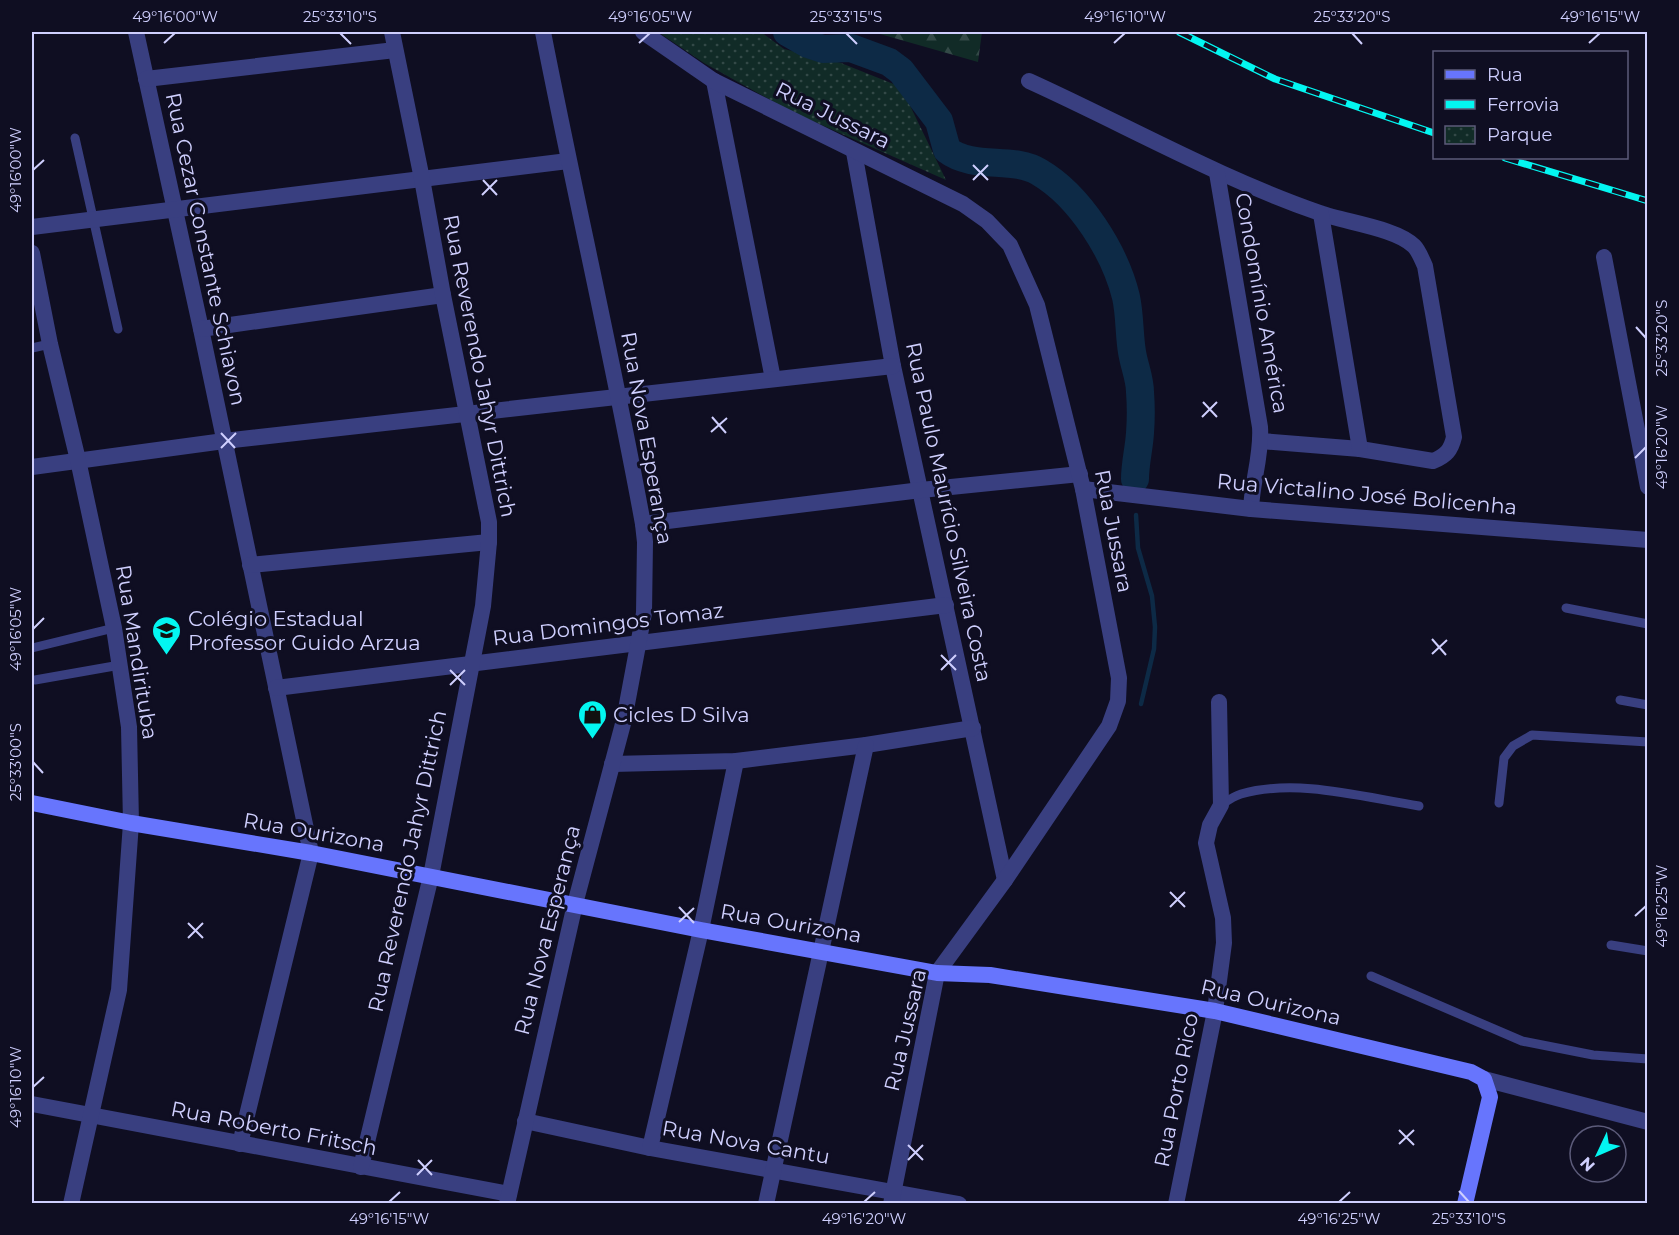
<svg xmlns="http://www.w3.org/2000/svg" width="1679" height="1235" font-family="Montserrat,sans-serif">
<defs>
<pattern id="forest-firs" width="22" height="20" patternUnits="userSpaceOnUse" patternTransform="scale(1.5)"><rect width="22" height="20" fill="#112b27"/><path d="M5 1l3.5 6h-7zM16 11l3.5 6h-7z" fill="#334947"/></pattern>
<pattern id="park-dots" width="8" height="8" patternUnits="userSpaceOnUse" patternTransform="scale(1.5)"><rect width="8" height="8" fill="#112b27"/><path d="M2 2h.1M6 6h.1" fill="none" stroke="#334947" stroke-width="1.8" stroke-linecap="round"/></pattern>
</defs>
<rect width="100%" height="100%" fill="#0f0e22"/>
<polygon fill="url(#forest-firs)" points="873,32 982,32 978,62"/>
<polygon fill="url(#park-dots)" points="658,32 761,32 784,49 841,63 901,87 946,180 790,111 704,63"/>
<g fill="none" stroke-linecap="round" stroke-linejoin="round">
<polyline stroke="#0d2a46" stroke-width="4.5" points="1136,515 1138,548 1152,596 1155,627 1154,649 1141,704"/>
<path stroke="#0d2a46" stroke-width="28" d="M 787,32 L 808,44 L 823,49 L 851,48 L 889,62 L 901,71 L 939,121 L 947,150 C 973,170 1013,156 1039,172 C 1080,196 1115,252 1126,297 C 1130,315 1129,334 1132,352 C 1134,365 1140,379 1140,392 C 1141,405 1141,420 1140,433 C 1139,449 1135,463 1135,479"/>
<g stroke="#393f80" stroke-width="9">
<polyline points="75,138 118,329"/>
<polyline points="32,348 50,344"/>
<polyline points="1566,608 1648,624"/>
<polyline points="32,648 114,628"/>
<polyline points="35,680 120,665"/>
<polyline points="1620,700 1648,705"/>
<polyline points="1499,803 1504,758 1513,746 1532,735 1648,742"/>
<path d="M 1221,805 C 1227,801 1234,796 1241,794 C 1297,778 1362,797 1419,806"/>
<polyline points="1611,945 1648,951"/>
<polyline points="1371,976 1522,1041 1593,1055 1648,1059"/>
</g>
<g stroke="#393f80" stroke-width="16">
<polyline points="136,32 201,329 311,853 240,1144"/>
<polyline points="146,79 395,50"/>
<polyline points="714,81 773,379"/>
<path d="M 1029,81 C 1126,125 1219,178 1320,213 C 1344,222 1396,228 1414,246 C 1419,251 1422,260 1425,266 L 1454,437 C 1451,450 1446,456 1433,461 L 1360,449 L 1261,441"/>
<polyline points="854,152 893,366 1005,880"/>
<path d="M 1217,173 L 1260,427 C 1262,455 1252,481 1251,509"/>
<polyline points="1321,214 1360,449"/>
<polyline points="32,227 568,161"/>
<polyline points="1604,257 1648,487"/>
<polyline points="201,329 443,295"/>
<polyline points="32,467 224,441 893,366"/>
<polyline points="1083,489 1251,509 1648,540"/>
<polyline points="643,524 921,490 1080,474"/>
<polyline points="250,565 489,542"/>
<polyline points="276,688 946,605"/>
<polyline points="612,764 736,761 866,745 973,728"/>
<polyline points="1484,1079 1648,1122"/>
<polyline points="32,1104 509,1194"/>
<polyline points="525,1121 650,1148 959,1204"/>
<polyline points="650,1148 701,930 736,761"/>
<polyline points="361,1167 431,876 483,606 489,542 489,522 443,295 422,179 392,32"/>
<path d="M 507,1204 L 575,904 L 624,720 L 644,613 L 645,542 L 643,524 C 613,359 575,196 543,32"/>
<polyline points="766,1204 866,745"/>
<polyline points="1176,1204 1215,1011 1224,943 1223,918 1206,843 1210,825 1221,805 1219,702"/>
</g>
<g stroke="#393f80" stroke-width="16">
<polyline points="643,32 714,81 963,204 987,221 1010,245 1037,305 1083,489 1119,678 1118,701 1109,726 1005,880 937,973 891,1204"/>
<polyline points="32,253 50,344 78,460 114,628 129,727 131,823 119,990 71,1204"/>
</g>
<polyline stroke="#6775fd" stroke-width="16" points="32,803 131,823 311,853 701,930 937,973 990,975 1215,1011 1471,1072 1484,1079 1490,1097 1465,1204"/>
<defs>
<g id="rail">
<polyline points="1179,32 1275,79 1434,133"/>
<polyline points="1505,158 1648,201"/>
</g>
</defs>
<use href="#rail" stroke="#03f6f1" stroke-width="7"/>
<use href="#rail" stroke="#0f0e22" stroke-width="4.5" stroke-dasharray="14" stroke-linecap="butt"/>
</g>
<path fill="none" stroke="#cfcffe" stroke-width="2" d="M 340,33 L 351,44M 846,33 L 857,44M 1352,33 L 1362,44M 164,43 L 175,33M 639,43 L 650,33M 1114,43 L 1125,33M 1589,43 L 1600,33M 973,165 L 988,180M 33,170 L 44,160M 483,180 L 497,195M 973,180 L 988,165M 482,195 L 497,180M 1636,327 L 1646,338M 1203,402 L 1217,417M 712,417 L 726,433M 1202,417 L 1217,402M 711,432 L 727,418M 221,433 L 235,448M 221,448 L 236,433M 1635,458 L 1646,447M 33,629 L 44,618M 1432,639 L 1446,655M 1432,654 L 1447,640M 941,655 L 956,670M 450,670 L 465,685M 941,670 L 956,655M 450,685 L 465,670M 33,762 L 43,773M 1170,892 L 1185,907M 679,907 L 694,923M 1170,907 L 1185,892M 1635,916 L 1646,906M 679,922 L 694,908M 188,923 L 203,938M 188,938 L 203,923M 33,1087 L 44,1077M 1399,1130 L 1414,1145M 1399,1144 L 1414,1130M 908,1145 L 923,1160M 418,1160 L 432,1175M 908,1160 L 923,1145M 417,1175 L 432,1160M 1459,1191 L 1469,1202M 389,1202 L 400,1192M 864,1202 L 875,1192M 1339,1202 L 1350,1192"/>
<defs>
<symbol id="school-pin" viewBox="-11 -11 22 30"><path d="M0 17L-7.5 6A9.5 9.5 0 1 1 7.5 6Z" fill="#03f6f1" stroke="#0f0e22"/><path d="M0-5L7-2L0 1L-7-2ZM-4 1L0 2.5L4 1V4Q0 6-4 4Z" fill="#111"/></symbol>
<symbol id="shop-pin" viewBox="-11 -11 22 30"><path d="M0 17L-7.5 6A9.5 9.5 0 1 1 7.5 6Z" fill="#03f6f1" stroke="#0f0e22"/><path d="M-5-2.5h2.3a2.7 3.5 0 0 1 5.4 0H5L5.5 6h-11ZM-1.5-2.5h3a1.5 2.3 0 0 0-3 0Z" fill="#111"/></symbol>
</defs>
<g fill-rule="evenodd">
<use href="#school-pin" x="150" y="614" width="33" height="45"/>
<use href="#shop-pin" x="576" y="698" width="33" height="45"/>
</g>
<g text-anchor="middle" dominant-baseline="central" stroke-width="6" stroke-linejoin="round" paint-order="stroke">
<g font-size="21" fill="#cfcffe" stroke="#0f0e22">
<text transform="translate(833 115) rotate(26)">Rua Jussara</text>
<text transform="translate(206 249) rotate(78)">Rua Cezar Constante Schiavon</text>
<text transform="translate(1262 303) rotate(80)">Condomínio América</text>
<text transform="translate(480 366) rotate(79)">Rua Reverendo Jahyr Dittrich</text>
<text transform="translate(647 438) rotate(80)">Rua Nova Esperança</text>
<text transform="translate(1367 494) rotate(5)">Rua Victalino José Bolicenha</text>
<text transform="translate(949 512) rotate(78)">Rua Paulo Maurício Silveira Costa</text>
<text transform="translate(1114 531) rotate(79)">Rua Jussara</text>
<text transform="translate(608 624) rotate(-7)">Rua Domingos Tomaz</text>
<text transform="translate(137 652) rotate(81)">Rua Mandirituba</text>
<text transform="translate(314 832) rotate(10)">Rua Ourizona</text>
<text transform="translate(407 861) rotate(-78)">Rua Reverendo Jahyr Dittrich</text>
<text transform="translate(791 923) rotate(10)">Rua Ourizona</text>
<text transform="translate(547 930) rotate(-76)">Rua Nova Esperança</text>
<text transform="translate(1271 1002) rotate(13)">Rua Ourizona</text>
<text transform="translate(905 1030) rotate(-77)">Rua Jussara</text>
<text transform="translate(1176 1090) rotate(-79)">Rua Porto Rico</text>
<text transform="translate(274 1128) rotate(11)">Rua Roberto Fritsch</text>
<text transform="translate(746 1142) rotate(10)">Rua Nova Cantu</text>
</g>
<g font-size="21" fill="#cfcffe" stroke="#0f0e22" text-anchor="start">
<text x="188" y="618">Colégio Estadual<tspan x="188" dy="24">Professor Guido Arzua</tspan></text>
<text x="613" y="714">Cicles D Silva</text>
</g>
</g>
<rect width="1679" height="1235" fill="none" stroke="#0f0e22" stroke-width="66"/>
<rect x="1433" y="51" width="195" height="108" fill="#0f0e22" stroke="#5c5b7a" stroke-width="1.5"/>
<rect x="1445" y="70" width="30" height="9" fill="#6775fd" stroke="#5c5b7a" stroke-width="1.5"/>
<text x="1487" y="81" font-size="18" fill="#cfcffe">Rua</text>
<rect x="1445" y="100" width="30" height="9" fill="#03f6f1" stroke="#5c5b7a" stroke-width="1.5"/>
<text x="1487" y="111" font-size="18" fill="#cfcffe">Ferrovia</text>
<rect x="1445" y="126" width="30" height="18" fill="url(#park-dots)" stroke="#5c5b7a" stroke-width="1.5"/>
<text x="1487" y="141" font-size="18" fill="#cfcffe">Parque</text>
<g transform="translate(1598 1154) rotate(226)"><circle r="28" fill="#0f0e22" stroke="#5c5b7a" stroke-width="1.5"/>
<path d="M0-4.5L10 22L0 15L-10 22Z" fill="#03f6f1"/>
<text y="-9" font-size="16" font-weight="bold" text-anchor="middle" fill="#cfcffe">N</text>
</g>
<rect x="33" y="33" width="1613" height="1169" fill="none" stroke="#cfcffe" stroke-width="2"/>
<g font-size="15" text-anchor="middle" fill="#cfcffe">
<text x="175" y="22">49°16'00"W</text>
<text x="340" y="22">25°33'10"S</text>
<text x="650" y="22">49°16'05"W</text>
<text x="846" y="22">25°33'15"S</text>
<text x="1125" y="22">49°16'10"W</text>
<text x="1352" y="22">25°33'20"S</text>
<text x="1600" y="22">49°16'15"W</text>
<text transform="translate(16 170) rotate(-90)" y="5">49°16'00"W</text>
<text transform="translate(1662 338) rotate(-90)" y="5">25°33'20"S</text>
<text transform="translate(1662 447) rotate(-90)" y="5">49°16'20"W</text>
<text transform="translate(16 629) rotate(-90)" y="5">49°16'05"W</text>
<text transform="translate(16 762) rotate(-90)" y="5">25°33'00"S</text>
<text transform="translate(1662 906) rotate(-90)" y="5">49°16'25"W</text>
<text transform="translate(16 1087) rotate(-90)" y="5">49°16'10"W</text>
<text x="389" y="1224">49°16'15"W</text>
<text x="864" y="1224">49°16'20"W</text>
<text x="1339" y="1224">49°16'25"W</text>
<text x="1469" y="1224">25°33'10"S</text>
</g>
</svg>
